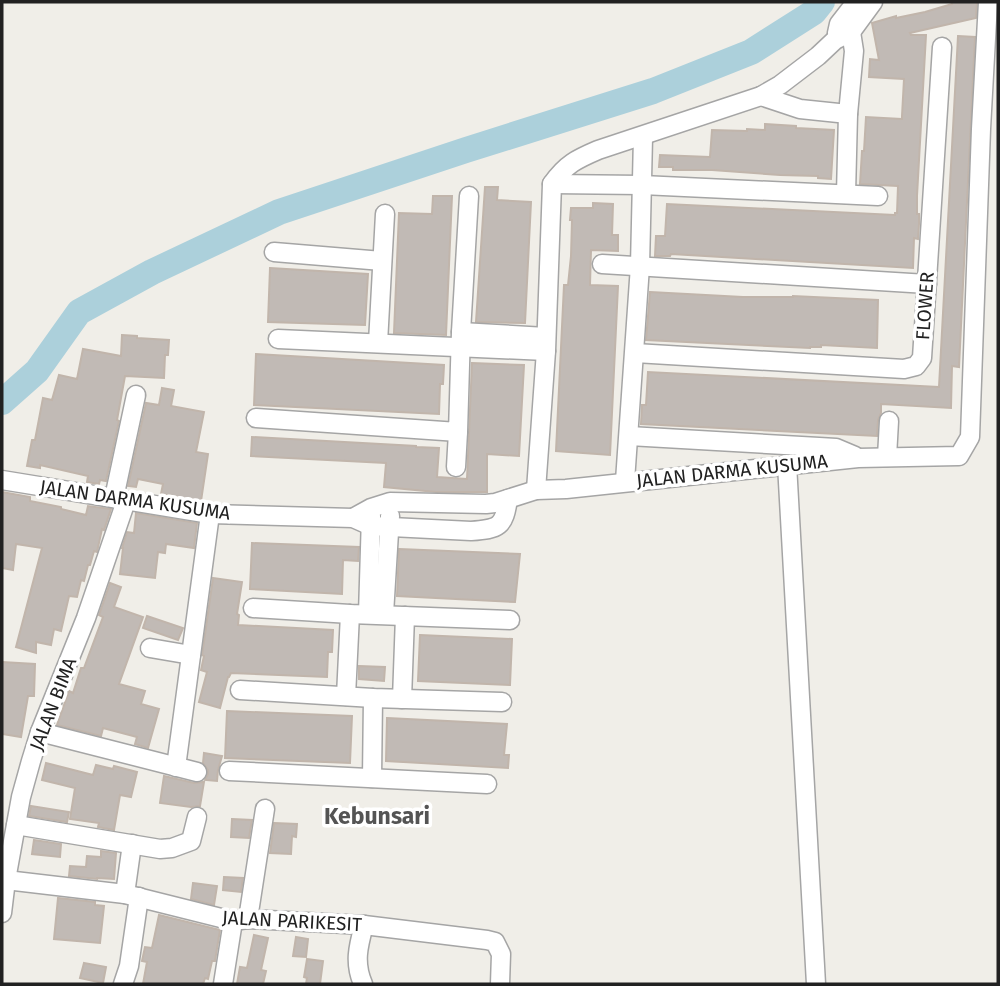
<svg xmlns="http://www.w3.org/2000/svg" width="1000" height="986" font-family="'Fira Sans',sans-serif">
<rect width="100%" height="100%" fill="#f0eee8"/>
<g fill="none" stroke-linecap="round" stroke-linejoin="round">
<polyline stroke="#acd0db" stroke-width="26" points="2,402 37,371 79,312 152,272 279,212 466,150 653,91 751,52 814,12 822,2"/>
</g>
<g fill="#c1bab5" stroke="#c1b5ab" stroke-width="2">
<polygon points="952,2 977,2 976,18 910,33 911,35 926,35 917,196 917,214 919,214 919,224 918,239 914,238 913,268 671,254 670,256 655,256 656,236 665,236 667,204 895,215 895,213 897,213 898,186 860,184 862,151 864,151 866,117 902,119 902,116 904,79 869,77 870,59 879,60 872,23 896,16 896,18 925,12 952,4"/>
<polygon points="958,36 975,37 959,367 952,366 951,408 881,404 881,413 878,420 877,436 641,424 642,405 646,405 648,372 939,387"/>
<polygon points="765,124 796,126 796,128 834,130 831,179 818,178 818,176 780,175 712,170 673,170 673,167 659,167 660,155 710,157 712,130 747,131 747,129 765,130"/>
<polygon points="485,187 498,187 497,200 531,202 525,323 476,322"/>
<polygon points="433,196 452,196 446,335 394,333 399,213 432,214"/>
<polygon points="593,203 613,204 612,235 618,235 618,251 591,250 590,285 618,286 610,455 556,451 564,285 568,285 571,256 572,220 570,220 571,208 593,208"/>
<polygon points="270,268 368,274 365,325 268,322"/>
<polygon points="650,292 743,297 793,297 793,296 878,300 877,348 821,345 821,347 810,347 810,348 646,340"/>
<polygon points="122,335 137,336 137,338 169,340 168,355 165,355 164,378 125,376 117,420 119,421 106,481 100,480 99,484 87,482 88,476 40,465 40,468 27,466 32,440 35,440 43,398 52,400 59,375 77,379 83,349 121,356"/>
<polygon points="256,354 444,365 443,384 440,384 439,414 254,405"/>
<polygon points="472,363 524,365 519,456 487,454 487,492 436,492 384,487 386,463 251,456 252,437 416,446 416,447 439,448 437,477 467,479"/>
<polygon points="162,388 174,390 171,406 204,412 196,452 208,454 201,501 161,494 163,484 138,479 136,487 128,486 146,403 159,405"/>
<polygon points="2,492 30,497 30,501 61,507 61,509 86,515 88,506 111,509 104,530 102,529 97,552 94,551 90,565 88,565 84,581 81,580 77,597 69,596 61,631 54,629 51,645 36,642 36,653 16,647 42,548 16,544 13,570 2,568"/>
<polygon points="136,513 197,523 194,548 166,544 165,553 158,552 155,578 120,574 123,548 122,548 127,532 134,533"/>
<polygon points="252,543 359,547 358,561 343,560 342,594 250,589"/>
<polygon points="399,549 520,554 515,602 397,596"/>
<polygon points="213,578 242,582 237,614 239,615 238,625 333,630 332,652 328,652 327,677 231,673 229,677 228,677 220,708 199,702 207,672 201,670 204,656 202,655"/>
<polygon points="110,583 121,587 114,607 143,617 119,684 145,691 141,704 159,709 148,748 135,744 137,737 103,728 101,736 57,725 69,691 73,693 81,668 84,668 103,617 99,615"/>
<polygon points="147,616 183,628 178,640 143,628"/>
<polygon points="420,635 512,639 510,685 418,681"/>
<polygon points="2,662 35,664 34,696 28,696 21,737 2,734"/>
<polygon points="359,666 385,667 384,681 359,679"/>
<polygon points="227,711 352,716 350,763 225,758"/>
<polygon points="387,718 507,724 504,755 509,755 508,768 386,761"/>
<polygon points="204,753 222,756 218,770 217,781 205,780 208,774 208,770 203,763"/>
<polygon points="46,763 93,775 96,765 113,769 114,766 137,772 131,797 120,795 114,830 98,827 99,823 70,819 75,788 42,780"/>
<polygon points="164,776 194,783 204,782 200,806 191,807 160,803"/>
<polygon points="31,806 69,812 67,822 29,816"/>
<polygon points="232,819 252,820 249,838 231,837"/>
<polygon points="274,823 297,824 296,837 292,836 291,854 270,853"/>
<polygon points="34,840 61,844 60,857 32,854"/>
<polygon points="101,851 116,853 114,879 97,878 97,879 69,876 70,866 86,867 87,856 101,857"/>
<polygon points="224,877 243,878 241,892 223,890"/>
<polygon points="193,883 217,886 214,905 191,899"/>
<polygon points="58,898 95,902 95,905 104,906 100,943 54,939"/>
<polygon points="159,915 220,930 215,961 212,961 208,979 205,978 203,984 143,984 147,962 142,961 145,947 152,948"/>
<polygon points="254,935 268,938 261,970 266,971 263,984 237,984 240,967 247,968"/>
<polygon points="296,937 308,939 306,957 293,956"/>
<polygon points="307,959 323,961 320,984 306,984 307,978 304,977"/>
<polygon points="84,963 106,967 103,983 80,978"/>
</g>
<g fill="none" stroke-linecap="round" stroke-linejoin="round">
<defs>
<g id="minor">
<polyline points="841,25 851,32 854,51 848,114 846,194"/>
<polyline points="837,33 839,24 856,2"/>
<polyline points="761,96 800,109 848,114"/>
<polyline points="552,184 642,185 878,196"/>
<polyline points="274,252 382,261"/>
<polyline points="602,264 927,284"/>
<polyline points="461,332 546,337"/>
<polyline points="278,339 546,351"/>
<polyline points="378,343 385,214"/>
<polyline points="635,353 904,369 916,366 922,358 942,47"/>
<polyline points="256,418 458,432 461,332 469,196"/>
<polyline points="629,436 819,447 836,448 855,456"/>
<polyline points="887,457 889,421"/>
<polyline points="787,464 816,984"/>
<polyline points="456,467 458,432"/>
<path d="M 2,480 L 210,514 L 353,518 L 371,526 L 471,531 C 499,529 504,527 508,499"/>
<polyline points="625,481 640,266 643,137"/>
<path d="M 536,490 L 546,351 L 552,184 C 566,164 577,159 598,150 L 761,96 L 780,85 L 818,56 L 835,40 L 851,32 L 873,2"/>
<polyline points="114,498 136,395"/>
<polyline points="353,518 371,508 390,502 486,504 495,503 536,490 566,489 858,458 959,456 970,437 981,129 988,2"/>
<polyline points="253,608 350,614 510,620"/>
<polyline points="368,614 371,516"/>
<polyline points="384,614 390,516"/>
<polyline points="150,648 191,655"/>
<polyline points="240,690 373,698 502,702"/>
<polyline points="346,696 350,614"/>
<polyline points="402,699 405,616"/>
<polyline points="40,732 197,772"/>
<polyline points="176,767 210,514"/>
<polyline points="229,771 487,784"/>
<polyline points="372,778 373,698"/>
<polyline points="16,825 160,849 172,848 191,841 197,817"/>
<polyline points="6,880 125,894 233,921 248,919 364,925 487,940 495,942 501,954 500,984"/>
<polyline points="125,894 132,844"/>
<polyline points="2,913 6,880 21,797 31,761 40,732 86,618 126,501"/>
<polyline points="248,919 265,809"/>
<polyline points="123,984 129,966 139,897"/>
<polyline points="223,984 233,921"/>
<path d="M 363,984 C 354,963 358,947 364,925"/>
</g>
</defs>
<use href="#minor" stroke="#a5a5a5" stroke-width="21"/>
<use href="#minor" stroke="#fff" stroke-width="18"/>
</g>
<g text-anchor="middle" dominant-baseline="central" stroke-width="7" stroke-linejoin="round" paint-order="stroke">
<g font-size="19" fill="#212121" stroke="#fff">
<text transform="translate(925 306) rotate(-86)">FLOWER</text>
<text transform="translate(732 471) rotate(-6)">JALAN DARMA KUSUMA</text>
<text transform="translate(135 500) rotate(8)">JALAN DARMA KUSUMA</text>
<text transform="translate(53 704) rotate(-69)">JALAN BIMA</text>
<text transform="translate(292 921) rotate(3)">JALAN PARIKESIT</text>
</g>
<g font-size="23" font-weight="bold" fill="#545454" stroke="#fff">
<text x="377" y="816">Kebunsari</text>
</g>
</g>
<rect width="1000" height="986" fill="none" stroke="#212121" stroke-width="7"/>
</svg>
